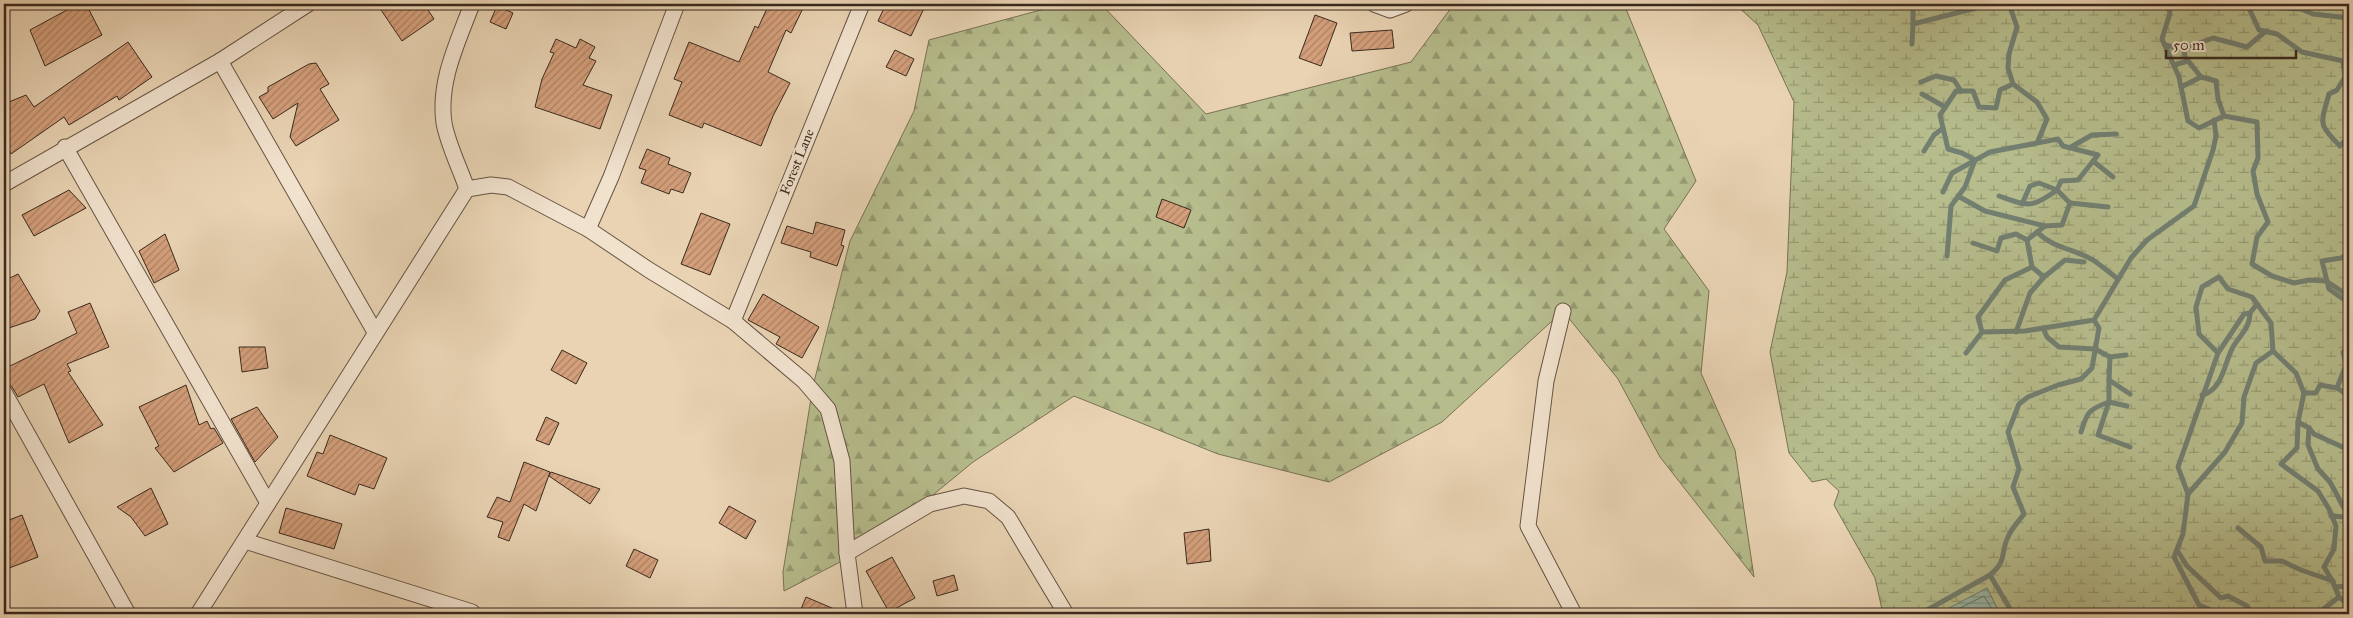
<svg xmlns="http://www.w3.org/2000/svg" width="2353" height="618" font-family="'IM FELL Great Primer',serif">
<defs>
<pattern id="forest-firs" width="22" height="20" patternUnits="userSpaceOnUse" patternTransform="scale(1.25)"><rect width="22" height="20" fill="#b6bc8c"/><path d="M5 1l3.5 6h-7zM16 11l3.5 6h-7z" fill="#959972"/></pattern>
<pattern id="wetland-marsh" width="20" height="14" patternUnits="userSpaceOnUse" patternTransform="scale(1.25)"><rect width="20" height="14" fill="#b6bc8c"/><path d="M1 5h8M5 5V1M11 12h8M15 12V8" fill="none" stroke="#959972"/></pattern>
<pattern id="water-rules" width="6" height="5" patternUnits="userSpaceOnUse" patternTransform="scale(1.25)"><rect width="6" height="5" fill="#98b8a8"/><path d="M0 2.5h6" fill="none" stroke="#7d9688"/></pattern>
<pattern id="building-hatch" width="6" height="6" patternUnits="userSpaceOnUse" patternTransform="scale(1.25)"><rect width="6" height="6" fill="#d49f7b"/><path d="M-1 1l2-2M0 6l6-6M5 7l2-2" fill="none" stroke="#ad8264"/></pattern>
</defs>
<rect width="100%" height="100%" fill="#e9d3b3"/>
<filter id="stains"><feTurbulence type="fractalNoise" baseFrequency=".004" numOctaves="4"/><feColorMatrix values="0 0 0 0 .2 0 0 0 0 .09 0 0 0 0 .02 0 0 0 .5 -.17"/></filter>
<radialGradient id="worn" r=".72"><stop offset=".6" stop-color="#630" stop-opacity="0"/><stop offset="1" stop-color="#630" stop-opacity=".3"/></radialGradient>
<polygon fill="url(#forest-firs)" stroke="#787255" points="1063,4 1101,4 1206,114 1411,62 1454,4 1624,4 1696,181 1664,229 1709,291 1701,373 1735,450 1754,577 1660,457 1618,379 1563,311 1442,422 1329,482 1218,454 1074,396 973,462 871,546 784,591 783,572 813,386 850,241 914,111 929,40"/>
<polygon fill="url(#wetland-marsh)" stroke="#787255" points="1735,4 2349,4 2349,614 2000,614 1987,588 1950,608 1953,614 1883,614 1875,578 1834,505 1839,491 1826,479 1812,482 1789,453 1770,352 1787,272 1794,102 1758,25"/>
<polygon fill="url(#water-rules)" stroke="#727f71" points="1987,588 2000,614 1953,614 1949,608"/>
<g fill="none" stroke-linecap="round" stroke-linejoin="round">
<polyline stroke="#687063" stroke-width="1" points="1957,614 1958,609 1984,596 1995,614"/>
<g stroke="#727f71" stroke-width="5">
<polyline points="2009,4 2017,27 2009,54 2008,68 2013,84 2037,102 2047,119 2038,141"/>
<polyline points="2168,4 2170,13 2162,39 2179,77 2188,121 2199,128 2224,116"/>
<polyline points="2235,4 2248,6 2259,30 2277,34 2302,52 2343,61 2345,77 2349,81"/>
<polyline points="2248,6 2301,9 2313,14 2349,18"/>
<polyline points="1913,24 1913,4"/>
<polyline points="1912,44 1913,24 1992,4"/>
<polyline points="2165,45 2184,49 2213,38 2247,47 2266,31"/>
<polyline points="2184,49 2185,57 2201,77 2216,81 2218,99 2224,116 2257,122 2258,158 2253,171 2257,194 2268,222 2257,237 2252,264 2272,276 2294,283 2309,280 2326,281 2349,296"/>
<polyline points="2174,65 2188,61"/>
<path d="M 2345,77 L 2337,90 L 2329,94 C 2321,124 2317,123 2340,146 L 2349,136"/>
<polyline points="1921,82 1936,76 1954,80 1961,91"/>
<polyline points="2181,87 2201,77"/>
<polyline points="1922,94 1945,107"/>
<polyline points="2071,147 2092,135 2116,134"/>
<polyline points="1924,151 1934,135 1943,128"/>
<polyline points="2093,161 2113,177"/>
<polyline points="1943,192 1952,173 1990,152 2058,139 2063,146 2098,155 2078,180 2061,181 2057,190 2070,203 2062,225 2045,226 2027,240 2032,267 2005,280 1978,317 1982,332 1966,353"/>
<polyline points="1958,196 1985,211 2045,226"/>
<path d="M 1999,196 C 2028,206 2031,209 2057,190"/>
<polyline points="2070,203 2108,207"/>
<polyline points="2022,204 2030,186 2039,183 2057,190"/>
<path d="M 2037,232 C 2053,248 2074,249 2093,260 C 2102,266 2110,273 2118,279"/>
<polyline points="1973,243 1997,251 2001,238 2016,234 2027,240"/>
<polyline points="2349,253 2341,258 2322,261 2329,289 2346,301 2349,306"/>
<polyline points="1947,256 1951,206 1965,187 1975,160 1962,153 1948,149 1940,115 1956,91 1973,91 1979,107 1996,108 2000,90 2013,84"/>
<polyline points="2044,277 2065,260 2084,262"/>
<polyline points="2043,328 2047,337 2059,347 2095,349 2110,357 2126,355"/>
<polyline points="1982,332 2025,331 2094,320 2131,258 2147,240 2194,206 2213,150 2216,136 2214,120"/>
<polyline points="2016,332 2030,293 2044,277 2032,267"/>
<polyline points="2218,353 2199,334 2196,307 2202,287 2219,277 2228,289 2252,297 2257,304 2271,323 2273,351 2296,373 2304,393 2298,422 2297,448 2281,464 2318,491 2329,509 2336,526 2334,549 2324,567 2333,582 2339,597 2317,614"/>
<polyline points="2110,357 2109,380 2130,394"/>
<polyline points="2109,380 2109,402 2127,406"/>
<polyline points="2337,388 2346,365 2343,352 2349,346"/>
<polyline points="2304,393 2316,393 2320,385 2337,388 2349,396"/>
<path d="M 2202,395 C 2223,390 2224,363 2233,347 C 2240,335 2250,328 2250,313"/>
<polyline points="2109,402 2098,435 2130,447"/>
<polyline points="2298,422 2309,428 2308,445 2318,469 2330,482 2344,508 2349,511"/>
<polyline points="2309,428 2314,434 2349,450"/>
<path d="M 2081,432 C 2087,412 2089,409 2109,402"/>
<polyline points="2188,494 2178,467 2218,353 2244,314 2250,313 2257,304"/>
<polyline points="2331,516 2344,517 2349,522"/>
<polyline points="2238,528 2261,547 2265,561 2282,561 2301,570 2333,581"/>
<polyline points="2177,550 2187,566 2221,598 2228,596 2247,606 2252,614"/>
<polyline points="2335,587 2349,586"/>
<polyline points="2339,597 2349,605"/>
<polyline points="1920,614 1990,575"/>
<path d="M 2013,614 L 1990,575 C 2008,560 2000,553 2008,537 C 2011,529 2019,521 2024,514 L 2013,487 L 2019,469 L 2008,432 L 2019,404 L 2028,397 L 2058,385 L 2081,379 L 2092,368 L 2099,328 L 2094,320"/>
<polyline points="2211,614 2209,609 2199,605 2174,557 2183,534 2188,494 2225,452 2242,423 2244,397 2256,363 2273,351"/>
</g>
</g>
<g fill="url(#building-hatch)" stroke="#39291e">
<polygon points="78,4 86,4 102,35 45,66 30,30"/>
<polygon points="377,4 424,4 434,19 402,41"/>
<polygon points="769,4 805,4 791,33 786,30 768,72 790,83 773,116 761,146 704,123 702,128 669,115 682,82 674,79 689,42 739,62 755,26 758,28"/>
<polygon points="886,4 926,4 911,36 878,21"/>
<polygon points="497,6 513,13 506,29 490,22"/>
<polygon points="1315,15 1337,23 1321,66 1299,58"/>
<polygon points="1392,30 1394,48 1352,51 1350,33"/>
<polygon points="556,39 576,48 580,39 595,47 589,58 596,61 583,85 612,95 600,129 535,107 542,79 554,53 550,52"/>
<polygon points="128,42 152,77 119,100 117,96 69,125 64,117 11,154 4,140 4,104 26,95 34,107"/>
<polygon points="895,50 914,59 906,76 886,67"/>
<polygon points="316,63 329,84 320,89 339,120 296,146 290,137 298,103 273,119 259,97 268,92 268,87 309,64"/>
<polygon points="647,149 670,158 668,164 691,173 683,193 671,189 669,194 641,183 646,170 639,168"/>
<polygon points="69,190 86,208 34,236 22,215"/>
<polygon points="1162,199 1191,210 1184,228 1156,217"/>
<polygon points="701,213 730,224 710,275 681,264"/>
<polygon points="816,222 845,230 841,245 844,246 837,266 810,257 811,252 781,243 787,226 813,234"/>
<polygon points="165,234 179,270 154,283 139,251"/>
<polygon points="18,274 40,311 35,319 9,328 4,324 4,281"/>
<polygon points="763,294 819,327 802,358 776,344 780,337 748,320"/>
<polygon points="90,303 109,347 67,364 71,371 68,372 103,425 69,443 44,384 18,397 12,387 6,383 4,369 77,333 68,312"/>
<polygon points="239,347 265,347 268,368 242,372"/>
<polygon points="562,350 587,363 576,384 551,370"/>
<polygon points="186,385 199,425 207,421 211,429 214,428 223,443 174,472 155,448 159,446 139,407"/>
<polygon points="257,407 278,437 255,462 231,419"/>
<polygon points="546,417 559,423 549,445 536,440"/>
<polygon points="330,435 387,458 374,489 359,484 355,495 307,476 317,452 323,454"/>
<polygon points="524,462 550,472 536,511 524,504 509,541 498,537 503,522 487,517 497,497 510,502"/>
<polygon points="551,472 600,489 590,504 549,476"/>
<polygon points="151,488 168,524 145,536 131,517 117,507"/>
<polygon points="729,506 756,521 746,539 719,523"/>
<polygon points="286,508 342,524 334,549 279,533"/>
<polygon points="22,515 38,557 4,570 4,522"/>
<polygon points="1209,529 1211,561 1187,564 1184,533"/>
<polygon points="634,549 658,560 650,578 626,566"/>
<polygon points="892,557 915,598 889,612 866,571"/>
<polygon points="954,575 958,590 937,596 933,581"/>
<polygon points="806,597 846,614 799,614"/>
</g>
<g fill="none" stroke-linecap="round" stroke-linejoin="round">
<defs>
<g id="minor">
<polyline points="1374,4 1390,10 1406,4"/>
<polyline points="220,61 375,332"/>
<polyline points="65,147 268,503"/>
<polyline points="4,184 220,61 308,4"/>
<path d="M 467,189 C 460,168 448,145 444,123 C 438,81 458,42 472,4"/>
<polyline points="588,229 611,177 677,4"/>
<polyline points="1563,311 1546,381 1528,526 1574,614"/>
<polyline points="733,321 862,4"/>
<polyline points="4,392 128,614"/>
<polyline points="245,541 472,612"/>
<polyline points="847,553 930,504 964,496 989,501 1008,517 1066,614"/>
<polyline points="198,614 467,189 491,185 508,187 588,229 649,270 733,321 804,381 828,409 842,461 847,553 855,614"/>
</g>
</defs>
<use href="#minor" stroke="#655443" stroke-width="17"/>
<use href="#minor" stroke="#f1e2ce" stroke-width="15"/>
</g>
<g text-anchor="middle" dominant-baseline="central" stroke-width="4.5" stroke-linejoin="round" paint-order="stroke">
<g font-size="14" fill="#39291e" stroke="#f1e2ce">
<text transform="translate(797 162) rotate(-68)">Forest Lane</text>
</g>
</g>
<rect width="2353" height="618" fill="none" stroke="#e9d3b3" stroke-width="20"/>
<rect x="5" y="5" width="2343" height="608" fill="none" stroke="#39291e" stroke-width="2.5"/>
<rect x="10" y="10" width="2333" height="598" fill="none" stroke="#39291e"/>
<path d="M2166 50v8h130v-8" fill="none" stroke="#39291e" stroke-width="2.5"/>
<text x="2173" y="50" font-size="15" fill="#39291e" stroke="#f1e2ce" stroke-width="4" paint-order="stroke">50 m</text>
<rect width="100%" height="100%" filter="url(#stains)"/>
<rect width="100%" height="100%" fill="url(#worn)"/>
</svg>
